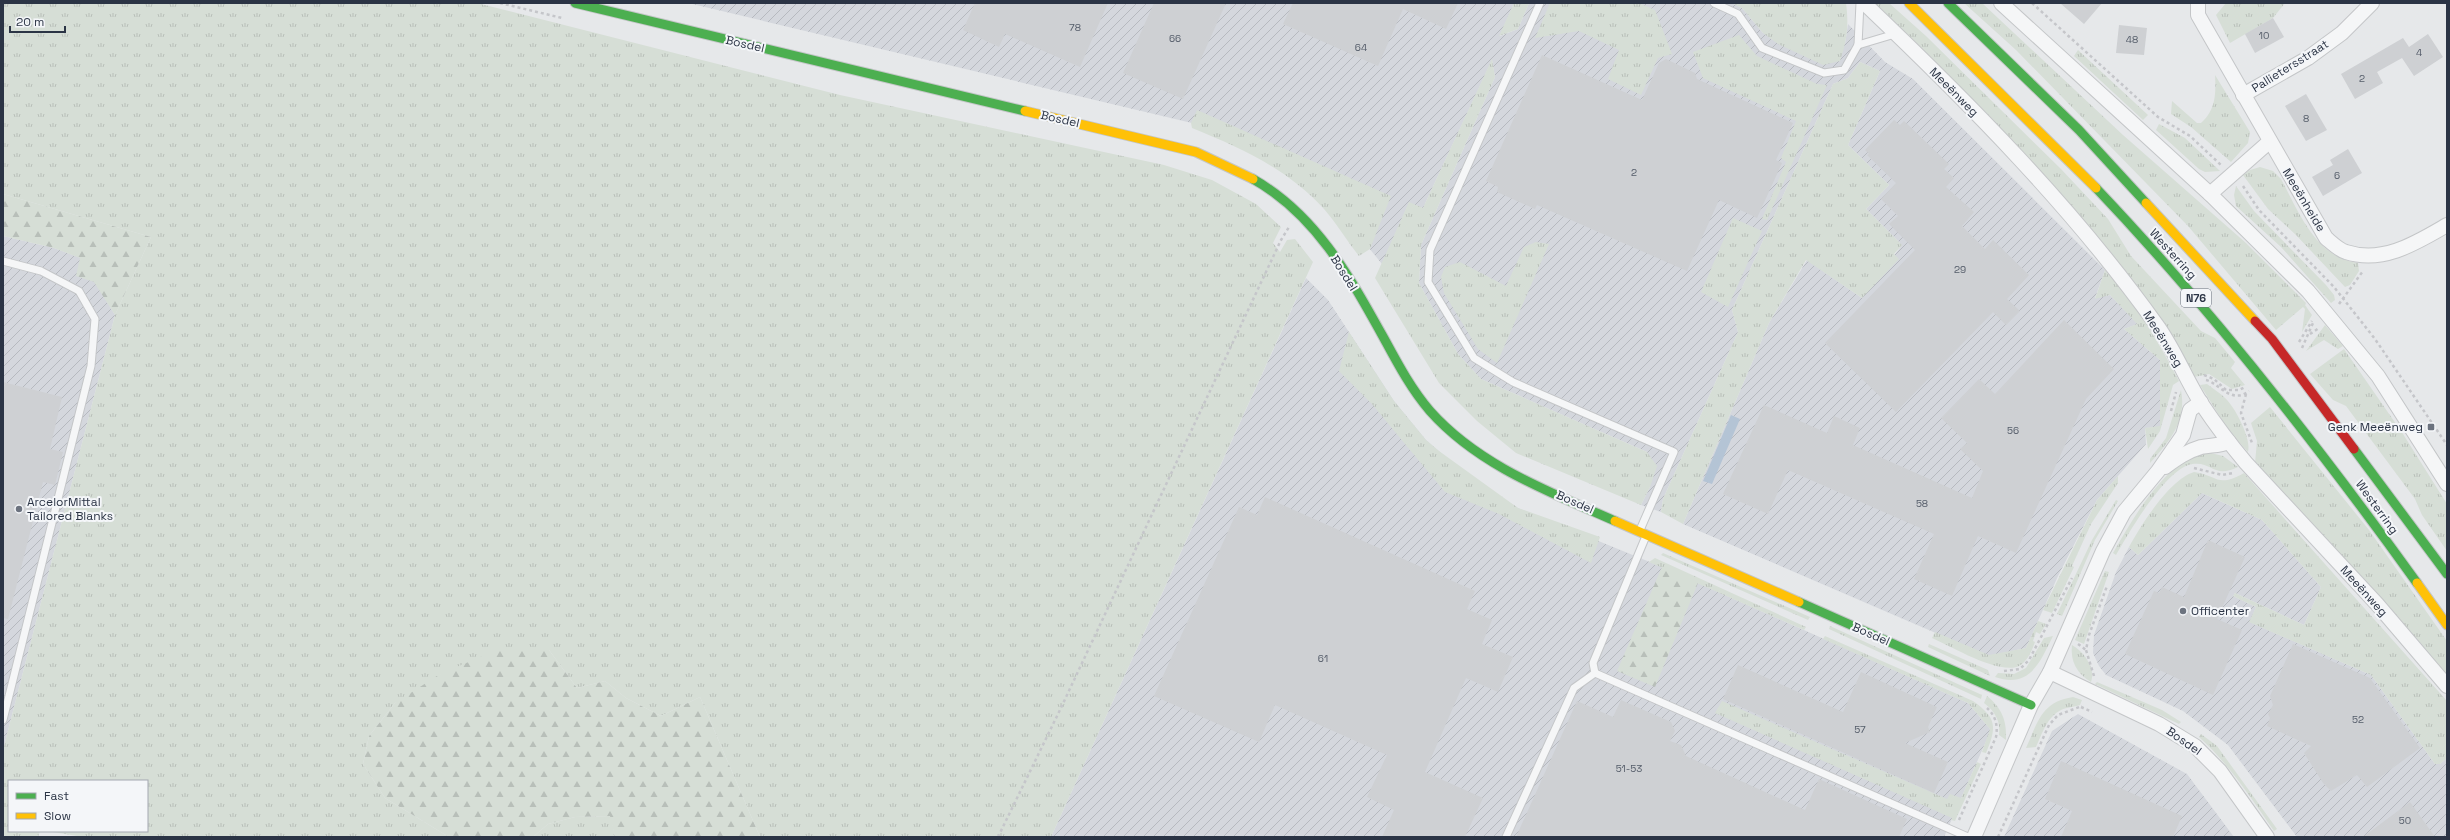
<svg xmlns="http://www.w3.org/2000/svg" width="2450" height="840" font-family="'Space Grotesk',sans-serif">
<defs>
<pattern id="industrial-furrows" width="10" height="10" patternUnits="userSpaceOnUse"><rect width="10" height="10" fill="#d4d7dd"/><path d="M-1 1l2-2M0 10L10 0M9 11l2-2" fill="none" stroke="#b6b9bf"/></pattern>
<pattern id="grass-tufts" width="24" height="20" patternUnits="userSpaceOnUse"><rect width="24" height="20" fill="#d6ded6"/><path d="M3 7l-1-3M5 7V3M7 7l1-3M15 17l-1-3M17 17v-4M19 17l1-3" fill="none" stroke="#b8bfb9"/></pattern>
<pattern id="forest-firs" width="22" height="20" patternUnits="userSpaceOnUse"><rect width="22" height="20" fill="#d6ded6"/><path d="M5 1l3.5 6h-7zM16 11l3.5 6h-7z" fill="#b8bfb9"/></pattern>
</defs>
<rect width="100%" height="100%" fill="#e6e8ea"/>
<g fill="url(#industrial-furrows)">
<polygon points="688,3 1514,3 1500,36 1518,29 1529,3 1732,3 1742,8 1763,33 1845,44 1848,24 1885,62 1913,79 2105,270 2095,298 2110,295 2138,324 2124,329 2160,360 2160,427 2145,428 2146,444 2097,500 2058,576 2026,648 1989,656 1683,524 1769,323 1807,260 1862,298 1902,245 1866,209 1889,185 1848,145 1880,71 1860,62 1848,78 1833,84 1732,310 1738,332 1663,499 1661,512 1641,505 1650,487 1647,452 1481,379 1458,354 1419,283 1421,245 1495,77 1492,60 1423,208 1409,203 1382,264 1315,182 1196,124"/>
<polygon points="3,236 54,248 81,258 115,315 3,750"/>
<polygon points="1306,278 1328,300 1394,401 1426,440 1469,477 1518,508 1662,567 1968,703 1991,730 1944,837 1051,837"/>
<polygon points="2202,493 2262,520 2321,587 2304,625 2235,593 2233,596 2256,607 2250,622 2371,675 2435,764 2440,764 2447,758 2447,837 2297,837 2228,745 2183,711 2106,675 2099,666 2093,653 2094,635 2116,572 2129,547 2138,555"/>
<polygon points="2078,714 2187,774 2234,837 2004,837 2052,731"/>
</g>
<g fill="url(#grass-tufts)">
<polygon points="3,3 477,3 840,95 1164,165 1212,180 1256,204 1281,227 1273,243 1280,252 1287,240 1295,239 1313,262 1051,837 760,837 700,697 661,716 626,698 605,681 577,688 549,650 395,703 369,736 363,764 385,798 449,837 83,837 47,831 147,831 147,781 9,781 9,831 40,831 38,837 3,837 3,750 115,315 151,237 3,194"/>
<polygon points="1514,3 1529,3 1518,29 1499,36"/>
<polygon points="1550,3 1639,3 1655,10 1672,54 1658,58 1641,95 1608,79 1619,50 1579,31 1535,38"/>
<path d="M 1732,3 L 1846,3 C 1849,24 1847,41 1840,61 L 1823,65 L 1778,44 L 1763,33 L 1742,8 Z"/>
<polygon points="1873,3 1889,3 1926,36 2061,169 2108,219 2131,256 2201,331 2215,338 2235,362 2231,368 2245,385 2232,389 2209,374 2194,377 2166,327"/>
<polygon points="1964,3 1982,3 2123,135 2246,243 2306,303 2305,305 2312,315 2302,332 2305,309 2303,307 2276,330 2188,226 2016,50"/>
<polygon points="2226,3 2285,3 2273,18 2230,43 2216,15"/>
<polygon points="1739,35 1757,56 1817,84 1827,85 1767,220 1762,219 1786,162 1781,158 1796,121 1703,78 1693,52"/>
<polygon points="2078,50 2148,115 2143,120 2074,56"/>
<polygon points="1492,59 1495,77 1421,245 1419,283 1458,354 1481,379 1647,452 1657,466 1650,487 1641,505 1516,453 1477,421 1439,383 1375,278 1409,202 1423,208"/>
<polygon points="1860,62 1880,71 1848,145 1889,185 1866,209 1902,245 1894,254 1899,259 1862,298 1806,260 1769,323 1683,524 1661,512 1663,499 1738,332 1732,310 1833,84 1848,78"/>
<path d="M 2215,75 L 2250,132 L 2248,143 L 2231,162 L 2191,127 L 2171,114 L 2172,101 L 2197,123 L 2201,123 C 2216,110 2216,93 2215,75 Z"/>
<path d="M 1197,110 L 1391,196 L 1370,249 L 1359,256 C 1347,241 1337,224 1324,209 C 1288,169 1241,148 1192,128 L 1191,123 Z"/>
<polygon points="2159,124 2185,138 2220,171 2205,172 2199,169 2156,130"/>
<path d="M 2260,167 L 2273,171 L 2281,179 C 2299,212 2315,257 2358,263 L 2359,271 L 2350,285 L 2345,287 L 2296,235 L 2268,209 L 2243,175 L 2250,170 Z"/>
<polygon points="2236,186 2254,211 2326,285 2334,295 2335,300 2331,303 2281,247 2236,206 2234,195"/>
<polygon points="1733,218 1762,231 1728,307 1701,292"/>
<polygon points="1536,242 1549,244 1497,363 1478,349 1444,293 1441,277 1445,267 1460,262 1506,286 1524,247"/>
<path d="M 2105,270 C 2136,304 2158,341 2179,381 L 2173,385 L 2160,431 L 2148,449 L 2145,428 L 2160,426 L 2160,360 L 2124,329 L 2137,324 L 2110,295 L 2095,299 Z"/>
<polygon points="2325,325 2343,346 2338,349 2324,340 2306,351"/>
<polygon points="1349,332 1394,401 1426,440 1439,451 1518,508 1600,537 1591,563 1499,514 1445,492 1371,403 1339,371"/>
<polygon points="2344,349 2403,434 2447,504 2447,551 2422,515 2415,499 2346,406 2333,400 2310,374"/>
<path d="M 2207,384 C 2212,388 2219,392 2224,397 C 2235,406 2252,440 2248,452 L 2229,431 L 2200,385 Z"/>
<path d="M 2181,390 C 2187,421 2170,441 2150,463 L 2150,459 L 2166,438 Z"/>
<polygon points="2270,407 2369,530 2447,641 2447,677 2255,463 2257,441 2251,423"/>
<path d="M 2211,453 L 2223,456 L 2238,467 C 2213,479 2213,461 2192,464 C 2166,468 2128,534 2116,555 L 2113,553 C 2132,520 2153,483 2184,461 C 2192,455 2202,455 2211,453 Z"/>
<path d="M 2194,472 C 2219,476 2217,488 2244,473 L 2447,701 L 2447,758 L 2440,764 L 2435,764 L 2371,675 L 2249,622 L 2256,607 L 2233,596 L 2235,593 L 2304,625 L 2321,587 L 2262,520 L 2202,493 L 2138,555 L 2129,547 C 2141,525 2170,479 2194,472 Z"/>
<polygon points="2118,476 2118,483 2091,524 2072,566 2074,567 2052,613 2043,610 2097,500"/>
<polygon points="2116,500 2118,501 2095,540 2062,616 2057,614 2092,540"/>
<polygon points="1663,553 1810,617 1808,620 1661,555"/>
<polygon points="1655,558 1806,627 1804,630 1649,562"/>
<polygon points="2105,571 2109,572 2084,644 2075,640"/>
<path d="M 2038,621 L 2046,624 L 2040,634 L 2036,632 L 2033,641 L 2035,642 C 2032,650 2029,658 2022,664 C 2005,679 1951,646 1932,638 L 1935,632 L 1989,655 L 2026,648 Z"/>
<polygon points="1830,626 1982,695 1981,699 1829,629"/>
<path d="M 1825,636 L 1973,701 C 1997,718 1997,727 1986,753 L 1982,752 L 1990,729 L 1968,703 L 1823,639 Z"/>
<path d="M 2053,636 C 2040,662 2030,689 1995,677 L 1998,673 L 2014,674 L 2026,668 L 2044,638 Z"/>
<polygon points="1929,644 1988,670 1990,676 1928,647"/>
<path d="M 2072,645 C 2084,652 2096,668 2091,682 C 2077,674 2070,661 2072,645 Z"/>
<polygon points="2097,682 2162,710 2181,722 2179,724 2095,684"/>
<path d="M 1987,696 C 2002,708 2007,721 2006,740 L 1999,735 C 2001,722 1995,711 1984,703 Z"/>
<path d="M 2073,697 L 2082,700 L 2080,705 C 2074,707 2067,707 2061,710 C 2047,717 2042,734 2036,747 L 2026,748 C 2038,722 2041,702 2073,697 Z"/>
<polygon points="1722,701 1947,799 1950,794 1961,798 1977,762 1981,764 1955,821 1951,820 1952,818 1715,713"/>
<path d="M 2201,734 L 2217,746 L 2277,829 L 2274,831 C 2251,798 2229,764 2199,737 Z"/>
<polygon points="611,816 615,837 533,837 548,824 575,817"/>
</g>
<g fill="url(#forest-firs)">
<polygon points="3,194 151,237 115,315 94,282 76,276 80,258 54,248 3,236"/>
<polygon points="1662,567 1698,583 1655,687 1617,671"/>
<polygon points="497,650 549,650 577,688 605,681 626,698 661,716 700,697 760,837 615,837 610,816 575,817 548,824 533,837 449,837 385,798 363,764 369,736 395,703 440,674"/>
</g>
<polygon fill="#b4c4d5" points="1731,415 1740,419 1712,484 1703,481"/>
<g fill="#ced0d3">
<polygon points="975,3 1108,3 1080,67 1005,34 999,47 963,30"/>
<polygon points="1154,3 1226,3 1183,99 1123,73"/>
<polygon points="1293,3 1458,3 1446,29 1403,9 1378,66 1283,24"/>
<polygon points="2060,3 2102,3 2084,24"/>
<polygon points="2273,18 2284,37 2255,53 2245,34"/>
<polygon points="2119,25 2147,28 2144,55 2116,53"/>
<polygon points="2428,34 2443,57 2414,76 2402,58 2377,72 2383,83 2355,99 2341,74 2403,38 2409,47"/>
<polygon points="1542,55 1642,100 1659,63 1666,59 1695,73 1697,79 1793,123 1776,160 1782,163 1757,218 1719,200 1687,271 1537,205 1535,209 1497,192 1498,187 1486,181"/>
<polygon points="2306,94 2327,130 2306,141 2285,106"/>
<polygon points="1894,120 1900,125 1904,121 1949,164 1944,169 1954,178 1946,187 1974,212 1962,226 1985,249 1993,240 2029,275 2007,299 2020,311 2006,325 1993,312 1896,412 1825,343 1915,250 1889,224 1898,216 1881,199 1896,183 1867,155 1869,154 1865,150"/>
<polygon points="2348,149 2362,173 2323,196 2312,177 2333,165 2330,160"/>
<polygon points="2064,320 2114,369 2086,399 2016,553 1978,536 1952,596 1914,579 1934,534 1788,470 1768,514 1723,494 1764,405 1827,433 1834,416 1860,428 1853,445 1972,498 1983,471 1960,449 1967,443 1941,418 1979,379 1995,394"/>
<polygon points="3,382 62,397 50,449 63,452 55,485 43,482 8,619 3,618"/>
<polygon points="1265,497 1475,591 1467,609 1492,620 1482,644 1513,657 1498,692 1466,678 1425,772 1483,798 1465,837 1382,837 1394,810 1367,797 1387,755 1275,705 1259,742 1154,696 1239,507 1257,515"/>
<polygon points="2208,540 2245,557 2217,619 2242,630 2213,695 2125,654 2154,591 2159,593 2162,587 2184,597"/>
<polygon points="2293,644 2370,678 2420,748 2367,787 2357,775 2331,791 2323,783 2304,753 2311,746 2267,726 2270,718 2268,714 2273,705 2270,696"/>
<polygon points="1738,665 1843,712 1861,672 1937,707 1928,727 1930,732 1905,743 1948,762 1934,793 1723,699"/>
<polygon points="1621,700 1671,722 1675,731 1670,741 1681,745 1686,756 1805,810 1819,779 1907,819 1899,837 1516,837 1577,701 1613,717"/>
<polygon points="2061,761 2182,816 2173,837 2061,837 2072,811 2045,799"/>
<polygon points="2410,802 2435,837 2363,837"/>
</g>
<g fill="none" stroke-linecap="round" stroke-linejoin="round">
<defs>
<g id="lane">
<polyline points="1540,3 1430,250 1428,282 1474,358 1513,382 1674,452 1640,530"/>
<polyline points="1714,3 1738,14 1762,48 1824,73 1844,70 1858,45 1860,3"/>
<polyline points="1858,45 1895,34"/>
<polyline points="3,261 41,271 79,291 95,319 91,366 3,720"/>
<polyline points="1646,536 1593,663 1595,673 1968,837"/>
<polyline points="1506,837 1574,688 1595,673"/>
</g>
<g id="street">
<path d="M 1864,3 C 1969,103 2072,207 2156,324 C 2174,348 2185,378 2201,403 C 2215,424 2230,444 2246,463 L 2377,604 L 2447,686"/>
<polyline points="2001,3 2210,194 2308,291 2378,376 2447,484"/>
<path d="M 2198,3 L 2198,15 L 2326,238 C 2332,243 2339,250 2346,252 C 2383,264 2416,243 2447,225"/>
<polyline points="2243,95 2308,58 2342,33 2372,3"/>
<polyline points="2210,194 2269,142"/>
<path d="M 2165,467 C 2176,459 2187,451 2201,447 C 2211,445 2219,446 2229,442"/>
<polyline points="2050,672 2159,724 2195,746 2220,771 2267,837"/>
<polyline points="1974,837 2031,705 2050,672 2103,551 2124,512 2158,471 2183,435 2190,410 2201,402"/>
</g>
<g id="fast">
<polyline points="575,3 1025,111"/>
<polyline points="1948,3 2079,130 2146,203"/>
<path d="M 1253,179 C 1317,215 1351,279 1386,342 C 1399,366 1412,390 1430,411 C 1479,466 1550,492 1615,521"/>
<path d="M 2096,188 C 2213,311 2317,444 2417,583"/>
<polyline points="2354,449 2447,574"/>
<polyline points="1799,602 2031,705"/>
</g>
<g id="slow">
<polyline points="1909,3 2096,188"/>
<polyline points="1025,111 1196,152 1253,179"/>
<polyline points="2146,203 2255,321"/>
<polyline points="1615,521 1799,602"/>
<polyline points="2417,583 2447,625"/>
</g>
<polyline id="jam" points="2255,321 2272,339 2354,449"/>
</defs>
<use href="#lane" stroke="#c4c6c8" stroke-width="9"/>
<use href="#street" stroke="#c4c6c8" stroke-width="16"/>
<use href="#fast" stroke="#c4c6c8" stroke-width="11"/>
<use href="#slow" stroke="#c4c6c8" stroke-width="11"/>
<use href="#jam" stroke="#c4c6c8" stroke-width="11"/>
<g stroke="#c5c6ca" stroke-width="2.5" stroke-dasharray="3 3" stroke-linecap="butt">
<polyline points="500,3 562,18"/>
<polyline points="2032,3 2158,117 2190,136 2221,165"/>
<polyline points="2243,186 2259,210 2334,287 2375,339 2447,445"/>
<polyline points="2339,304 2363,271"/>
<polyline points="2310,334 2319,328"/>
<polyline points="2299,342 2312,321"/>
<polyline points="2302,348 2313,323"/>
<polyline points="2204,375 2214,379 2226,390 2239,390 2245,387"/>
<path d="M 2206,380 C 2219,383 2231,405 2249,391"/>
<polyline points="2246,394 2241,413 2252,443"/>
<polyline points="2171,411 2176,392"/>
<polyline points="2194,468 2222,475 2233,473"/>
<polyline points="2078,644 2086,650"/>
<polyline points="2004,671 2020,669 2029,660 2072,578"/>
<polyline points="2094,676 2086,650 2089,635 2107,586"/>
<polyline points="2081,707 2092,712"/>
<path d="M 1959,820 L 1996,737 C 1998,726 1996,716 1987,708"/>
<polyline points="998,837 1059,712 1281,240 1289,227"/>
<polyline points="1998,837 2049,725 2058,715 2082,706"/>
</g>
<use href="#lane" stroke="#f5f6f7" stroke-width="7"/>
<use href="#street" stroke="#f5f6f7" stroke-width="14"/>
<use href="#fast" stroke="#4caf50" stroke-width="9"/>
<use href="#slow" stroke="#ffc107" stroke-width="9"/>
<use href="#jam" stroke="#c62828" stroke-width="9"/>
</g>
<g fill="#6c737f" stroke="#f4f6f9" stroke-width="1.5">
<rect x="2427" y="423" width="8" height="8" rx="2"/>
<circle cx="19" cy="509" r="4"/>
<circle cx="2183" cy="611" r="4"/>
</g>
<g text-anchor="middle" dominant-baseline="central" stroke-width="4" stroke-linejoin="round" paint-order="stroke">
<g font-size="10" fill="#545c69">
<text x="1075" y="27">78</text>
<text x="2264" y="35">10</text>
<text x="1175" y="38">66</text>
<text x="2132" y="39">48</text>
<text x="1361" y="47">64</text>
<text x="2419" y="52">4</text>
<text x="2362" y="78">2</text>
<text x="2306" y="118">8</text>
<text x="1634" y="172">2</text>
<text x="2337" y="175">6</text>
<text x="1960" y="269">29</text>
<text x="2013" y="430">56</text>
<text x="1922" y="503">58</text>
<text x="1323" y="658">61</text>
<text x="2358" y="719">52</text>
<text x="1860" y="729">57</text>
<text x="1629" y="768">51-53</text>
<text x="2405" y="820">50</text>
</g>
<rect fill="#f4f6f9" stroke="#676e7b" stroke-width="1" x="2181" y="289" width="30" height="18" rx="3"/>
<g font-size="11" font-weight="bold" fill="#2b3445">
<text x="2196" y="298">N76</text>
</g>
<g font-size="12" fill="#2b3445" stroke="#f4f6f9">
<text transform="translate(745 44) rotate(13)">Bosdel</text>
<text transform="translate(2290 66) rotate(-32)">Pallietersstraat</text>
<text transform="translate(1954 92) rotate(45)">Meeënweg</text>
<text transform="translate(1060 119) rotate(13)">Bosdel</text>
<text transform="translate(2304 200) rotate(59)">Meeënheide</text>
<text transform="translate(2173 254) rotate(48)">Westerring</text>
<text transform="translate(1344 273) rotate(58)">Bosdel</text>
<text transform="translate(2163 339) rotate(58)">Meeënweg</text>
<text transform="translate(1575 502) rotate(24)">Bosdel</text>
<text transform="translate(2377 507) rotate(54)">Westerring</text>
<text transform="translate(2364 591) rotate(48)">Meeënweg</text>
<text transform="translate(1871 634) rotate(24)">Bosdel</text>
<text transform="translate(2184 741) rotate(35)">Bosdel</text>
</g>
<g font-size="12" fill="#2b3445" stroke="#f4f6f9" text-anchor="start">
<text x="2423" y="427" text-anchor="end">Genk Meeënweg</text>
<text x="27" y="502">ArcelorMittal<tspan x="27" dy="14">Tailored Blanks</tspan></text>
<text x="2191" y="611">Officenter</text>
</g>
</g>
<rect width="2450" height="840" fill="none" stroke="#2b3445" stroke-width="8"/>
<rect x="8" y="780" width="140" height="52" fill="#f4f6f9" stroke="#a4a8b1"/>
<rect x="16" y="793" width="20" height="6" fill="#4caf50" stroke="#a4a8b1"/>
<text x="44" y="800" font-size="12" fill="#2b3445">Fast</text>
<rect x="16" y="813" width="20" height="6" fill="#ffc107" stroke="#a4a8b1"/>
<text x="44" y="820" font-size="12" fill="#2b3445">Slow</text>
<path d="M10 26v6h55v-6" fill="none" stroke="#2b3445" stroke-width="2"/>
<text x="16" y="26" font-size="12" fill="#2b3445" stroke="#f4f6f9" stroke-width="3" paint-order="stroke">20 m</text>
</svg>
